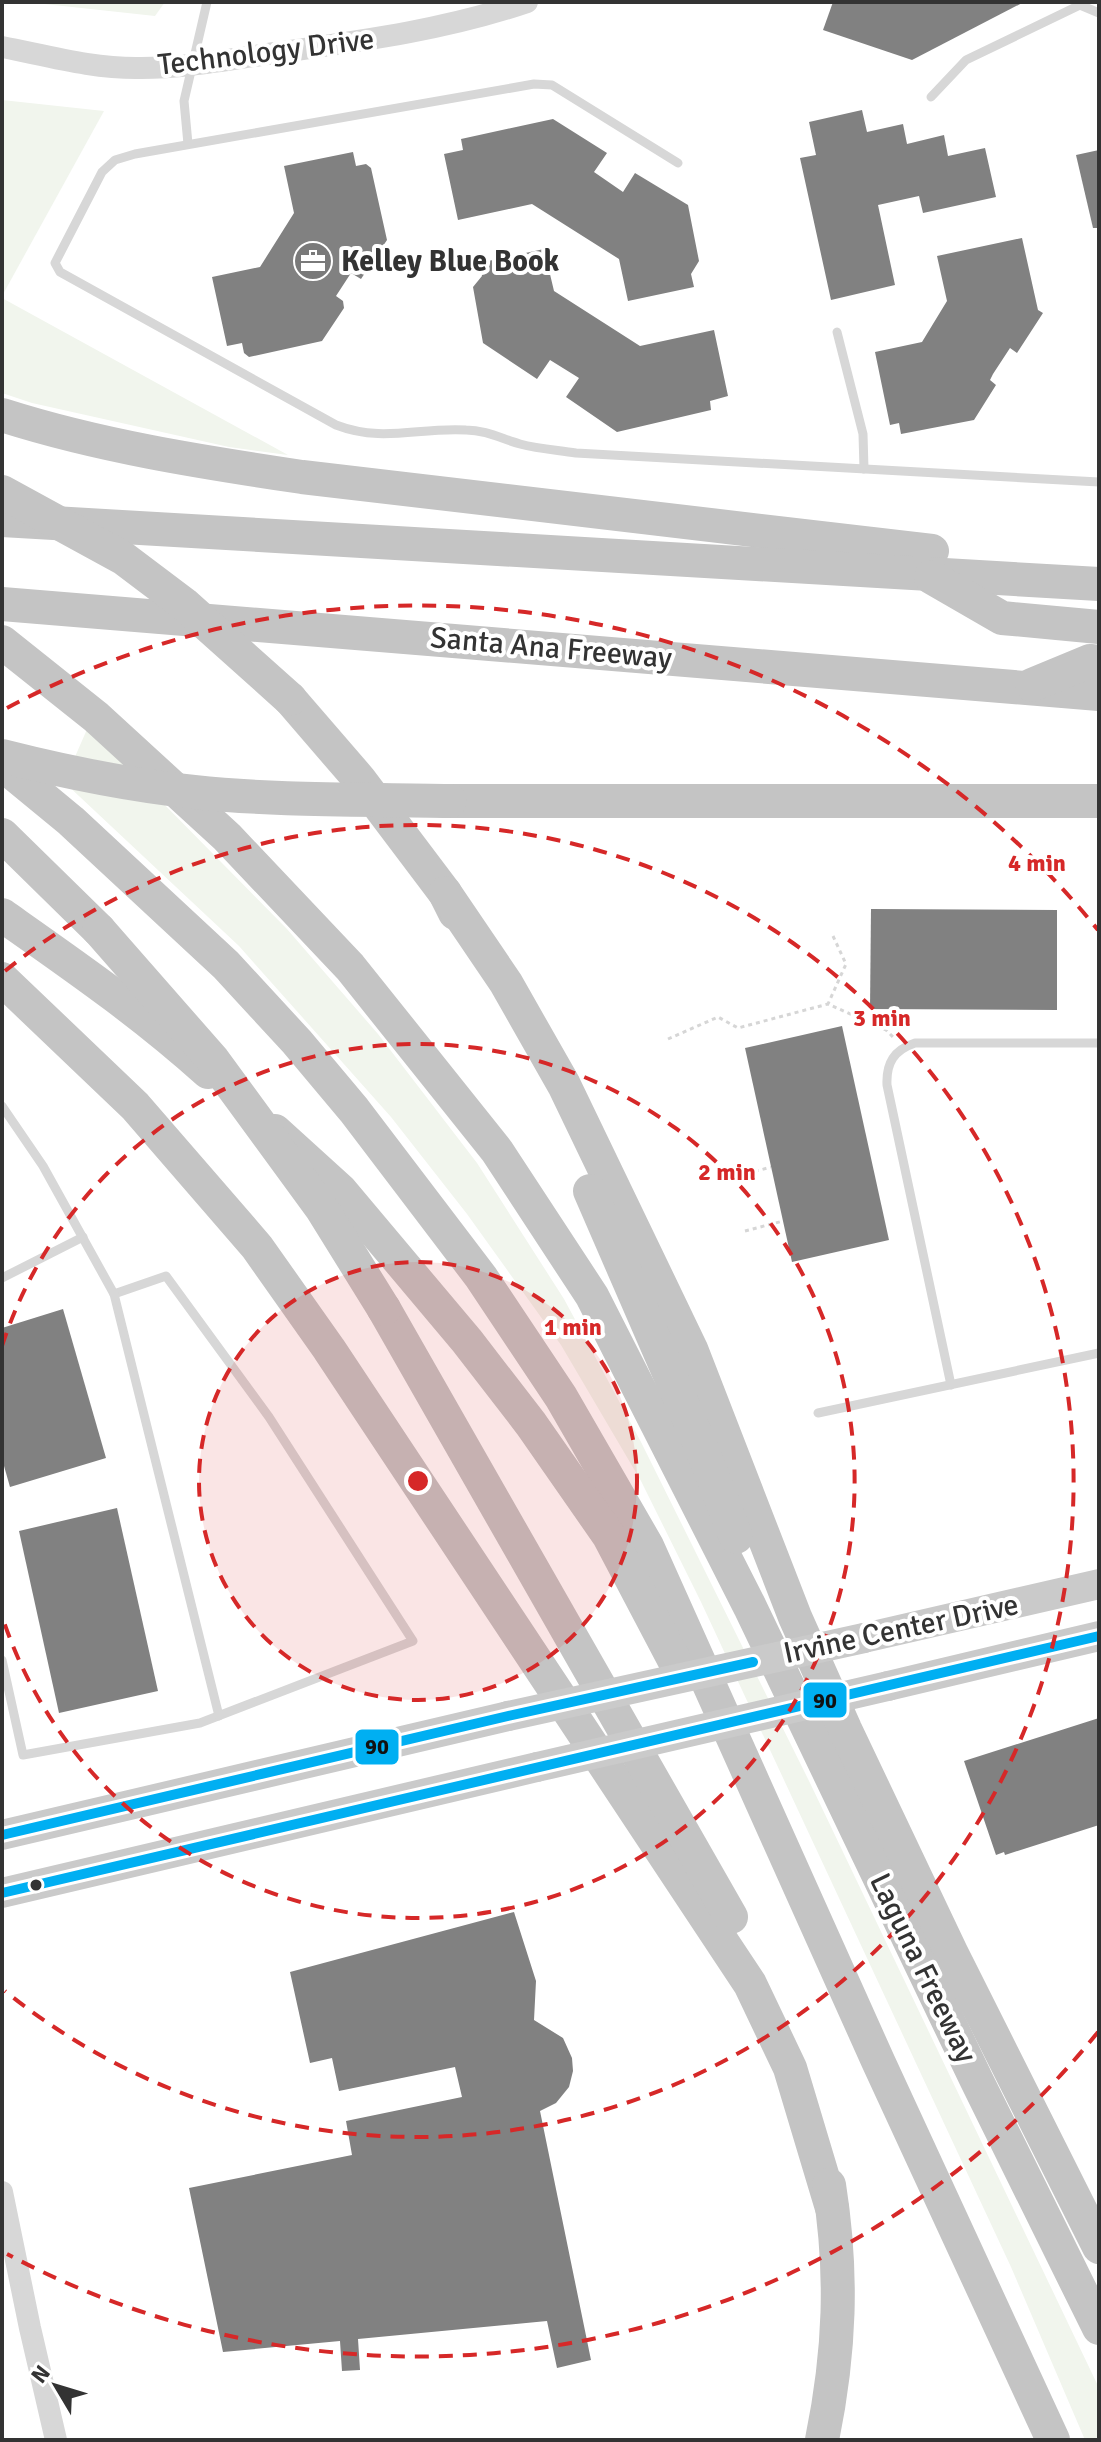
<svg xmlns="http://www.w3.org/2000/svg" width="1101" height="2442" font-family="Signika,sans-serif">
<rect width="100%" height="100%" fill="#fff"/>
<g fill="#f1f5ed">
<polygon points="26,2 165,2 155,16"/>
<polygon points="2,100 104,111 2,296"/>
<polygon points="2,298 288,455 229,447 32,403 2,393"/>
<polygon points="88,727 287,929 378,1034 477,1163 564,1299 641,1442 811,1785 1099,2388 1099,2440 1085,2440 1011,2267 701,1602 641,1481 561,1345 467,1214 391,1117 239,946 64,782"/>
</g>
<g fill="#818181">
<polygon points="833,2 1024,2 912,60 823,30"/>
<polygon points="862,110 867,132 903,124 907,144 944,135 948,156 985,148 996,197 923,213 919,196 878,205 895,285 831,300 800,158 816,155 809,122"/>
<polygon points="553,119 607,153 594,172 623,192 635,173 688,205 699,261 691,274 694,287 628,301 619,259 532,204 458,220 444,154 463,150 461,139"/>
<polygon points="1099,150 1099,228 1093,228 1076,155"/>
<polygon points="353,152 356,166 366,164 371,168 387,240 361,279 351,273 336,296 343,301 344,308 322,341 249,357 244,353 242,343 227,346 212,277 260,267 294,213 284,166"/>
<polygon points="1022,238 1038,310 1043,313 1017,353 1010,348 993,374 990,380 996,385 974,420 901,434 899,423 890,425 875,352 922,342 947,301 937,256"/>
<polygon points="544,249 554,291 640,346 714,330 728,396 710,401 711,410 617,432 566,397 579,378 550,360 537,379 483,343 473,287 482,276 479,263"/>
<polygon points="871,909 1057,910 1057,1010 870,1009"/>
<polygon points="842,1026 889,1240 792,1262 745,1048"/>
<polygon points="63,1309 106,1458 10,1487 2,1459 2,1328"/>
<polygon points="117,1508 158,1691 59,1713 19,1531"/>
<polygon points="1099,1718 1099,1825 1005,1855 1004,1852 996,1855 964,1761"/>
<polygon points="514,1912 536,1981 534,2020 563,2038 572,2058 573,2071 569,2087 556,2103 540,2111 591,2360 557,2368 547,2321 358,2339 360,2370 342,2371 340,2341 223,2352 189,2188 352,2155 346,2121 462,2097 455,2067 339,2091 332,2058 310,2063 290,1972"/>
</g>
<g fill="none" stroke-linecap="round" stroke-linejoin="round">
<g stroke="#d6d6d6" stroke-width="3" stroke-dasharray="4 4" stroke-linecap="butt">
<polyline points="833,936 846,964 828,1004 886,1030 895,1039"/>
<polyline points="668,1039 718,1017 738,1028 828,1004"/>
<polyline points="724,1180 771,1167"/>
<polyline points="745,1231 783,1221"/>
</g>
<g stroke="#d7d7d7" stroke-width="9">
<polyline points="931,97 966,60 1080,5 1099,13"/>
<polyline points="188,144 184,101 207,2"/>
<path d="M 678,163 L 552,85 L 534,84 L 135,154 L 115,160 L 102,172 L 55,263 L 60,272 L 336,425 C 383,443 418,427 466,430 C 486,430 502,439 520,444 C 539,449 557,450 576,453 L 1099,482"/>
<polyline points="837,332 863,434 864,469"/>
<polyline points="2,1106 43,1166 114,1294 166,1276 269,1417 413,1641 200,1723 23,1755 2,1660"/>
<polyline points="2,1278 83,1237"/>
<polyline points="114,1294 219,1716"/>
<path d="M 951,1385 L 887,1085 C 886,1063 894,1050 915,1043 L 1099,1043"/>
<polyline points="818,1413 1099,1353"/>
</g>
<g stroke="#d7d7d7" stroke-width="22">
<path d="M 2,47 C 48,56 94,69 141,68 C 186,68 231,59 275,53 C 360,41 445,30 527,2"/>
<polyline points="2,2192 30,2328 56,2440"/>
</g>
<g stroke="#cacaca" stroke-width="30">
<polyline points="864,1638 1099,1584"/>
<polyline points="888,1686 1099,1636"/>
<polyline points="2,1835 508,1716"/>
<polyline points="2,1893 537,1767"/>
</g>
<g stroke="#c4c4c4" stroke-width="34">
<path d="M 2,415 C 99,446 201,462 302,477 L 932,551"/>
<polyline points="2,520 1099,584"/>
<polyline points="931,577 1002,618 1099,627"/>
<polyline points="2,604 1099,694"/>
<polyline points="2,642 96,717 227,837 350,967 497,1151 592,1296 750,1607 976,2079 1099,2328"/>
<polyline points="1032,685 1090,661 1099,662"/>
<polyline points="290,699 359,779 445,893 455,913"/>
<polyline points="2,764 71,821 226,965 297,1042 354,1110 481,1277 561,1397 647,1546 878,2061 1053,2440"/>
<polyline points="450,801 1099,801"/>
<polyline points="2,835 99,930"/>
<polyline points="445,893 506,983 564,1085 691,1349 795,1617 845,1729 951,1952 1099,2247"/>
<path d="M 2,915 C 73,965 144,1014 208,1072"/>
<polyline points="2,979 135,1106 257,1247 329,1349 750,1984 790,2068 832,2208"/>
<polyline points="275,1131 340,1190 467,1341 531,1424 609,1536 680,1671"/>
<polyline points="590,1191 702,1449 736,1537"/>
<polyline points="384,1309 731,1917"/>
<path d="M 822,2440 C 840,2352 843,2274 829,2185"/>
</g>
<g stroke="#cacaca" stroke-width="30">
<polyline points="508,1716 864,1638"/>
<polyline points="537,1767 888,1686"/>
</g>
<g stroke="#c4c4c4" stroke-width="34">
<polyline points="2,492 123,558 184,604 290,699"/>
<path d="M 2,756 C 65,772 129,785 194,792 C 278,801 364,799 450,801"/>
<polyline points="99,930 213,1060 322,1209 384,1309"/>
</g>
<defs>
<g id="bus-1">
<polyline points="2,1835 508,1716 753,1662"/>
<polyline points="2,1893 1099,1636"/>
</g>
</defs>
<use href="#bus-1" stroke="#fff" stroke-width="16"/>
<use href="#bus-1" stroke="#00aff2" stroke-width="10"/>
</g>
<circle cx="418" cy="1481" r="219" fill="#d62828" fill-opacity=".12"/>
<g fill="none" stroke="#d62828" stroke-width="4" stroke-dasharray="14 10">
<circle cx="418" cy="1481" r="219"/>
<path d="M2 1346A437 437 0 1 1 2 1616"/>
<path d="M5 971A656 656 0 1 1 5 1991"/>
<path d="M1098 2032A875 875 0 0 1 7 2254M7 708A875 875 0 0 1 1098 930"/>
</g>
<defs>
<symbol id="office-disc" viewBox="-11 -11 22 22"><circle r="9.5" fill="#7a7a7a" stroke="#fff"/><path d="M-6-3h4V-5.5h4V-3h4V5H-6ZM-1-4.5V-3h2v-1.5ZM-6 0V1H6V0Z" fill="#fff"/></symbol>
</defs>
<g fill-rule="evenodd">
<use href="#office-disc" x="291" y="239" width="44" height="44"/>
</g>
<circle fill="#333" stroke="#fff" stroke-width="3" cx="36" cy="1885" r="7"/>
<g text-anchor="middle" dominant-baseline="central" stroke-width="8" stroke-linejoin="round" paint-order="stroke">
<g font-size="30" fill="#333" stroke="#fff">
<text transform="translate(266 52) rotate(-7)">Technology Drive</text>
<text transform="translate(551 648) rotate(5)">Santa Ana Freeway</text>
<text transform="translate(901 1629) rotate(-12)">Irvine Center Drive</text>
<text transform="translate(923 1968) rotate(64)">Laguna Freeway</text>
</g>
<g font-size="30" font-weight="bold" fill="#333" stroke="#fff" text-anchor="start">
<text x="341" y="261">Kelley Blue Book</text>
</g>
</g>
<circle cx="418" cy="1481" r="12" fill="#d62828" stroke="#fff" stroke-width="4"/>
<g font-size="24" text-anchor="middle" font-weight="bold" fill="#d62828" stroke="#fff" stroke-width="8" stroke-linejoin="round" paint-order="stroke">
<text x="1037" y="871">4 min</text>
<text x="882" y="1026">3 min</text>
<text x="727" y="1180">2 min</text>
<text x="573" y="1335">1 min</text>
</g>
<g stroke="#fff" stroke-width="3">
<rect x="802" y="1681" width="46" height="38" rx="8" fill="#00aff2"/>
<rect x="354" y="1728" width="46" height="38" rx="8" fill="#00aff2"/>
</g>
<g font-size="22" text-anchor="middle" font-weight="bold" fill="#111">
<text x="825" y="1708">90</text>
<text x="377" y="1754">90</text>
</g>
<rect width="1101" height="2442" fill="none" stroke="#333333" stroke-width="8"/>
<g transform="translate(56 2386) rotate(308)" stroke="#ffffff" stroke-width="6" paint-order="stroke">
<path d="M0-6L14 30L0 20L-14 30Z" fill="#333333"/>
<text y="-12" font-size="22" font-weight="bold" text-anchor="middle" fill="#333333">N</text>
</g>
</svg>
